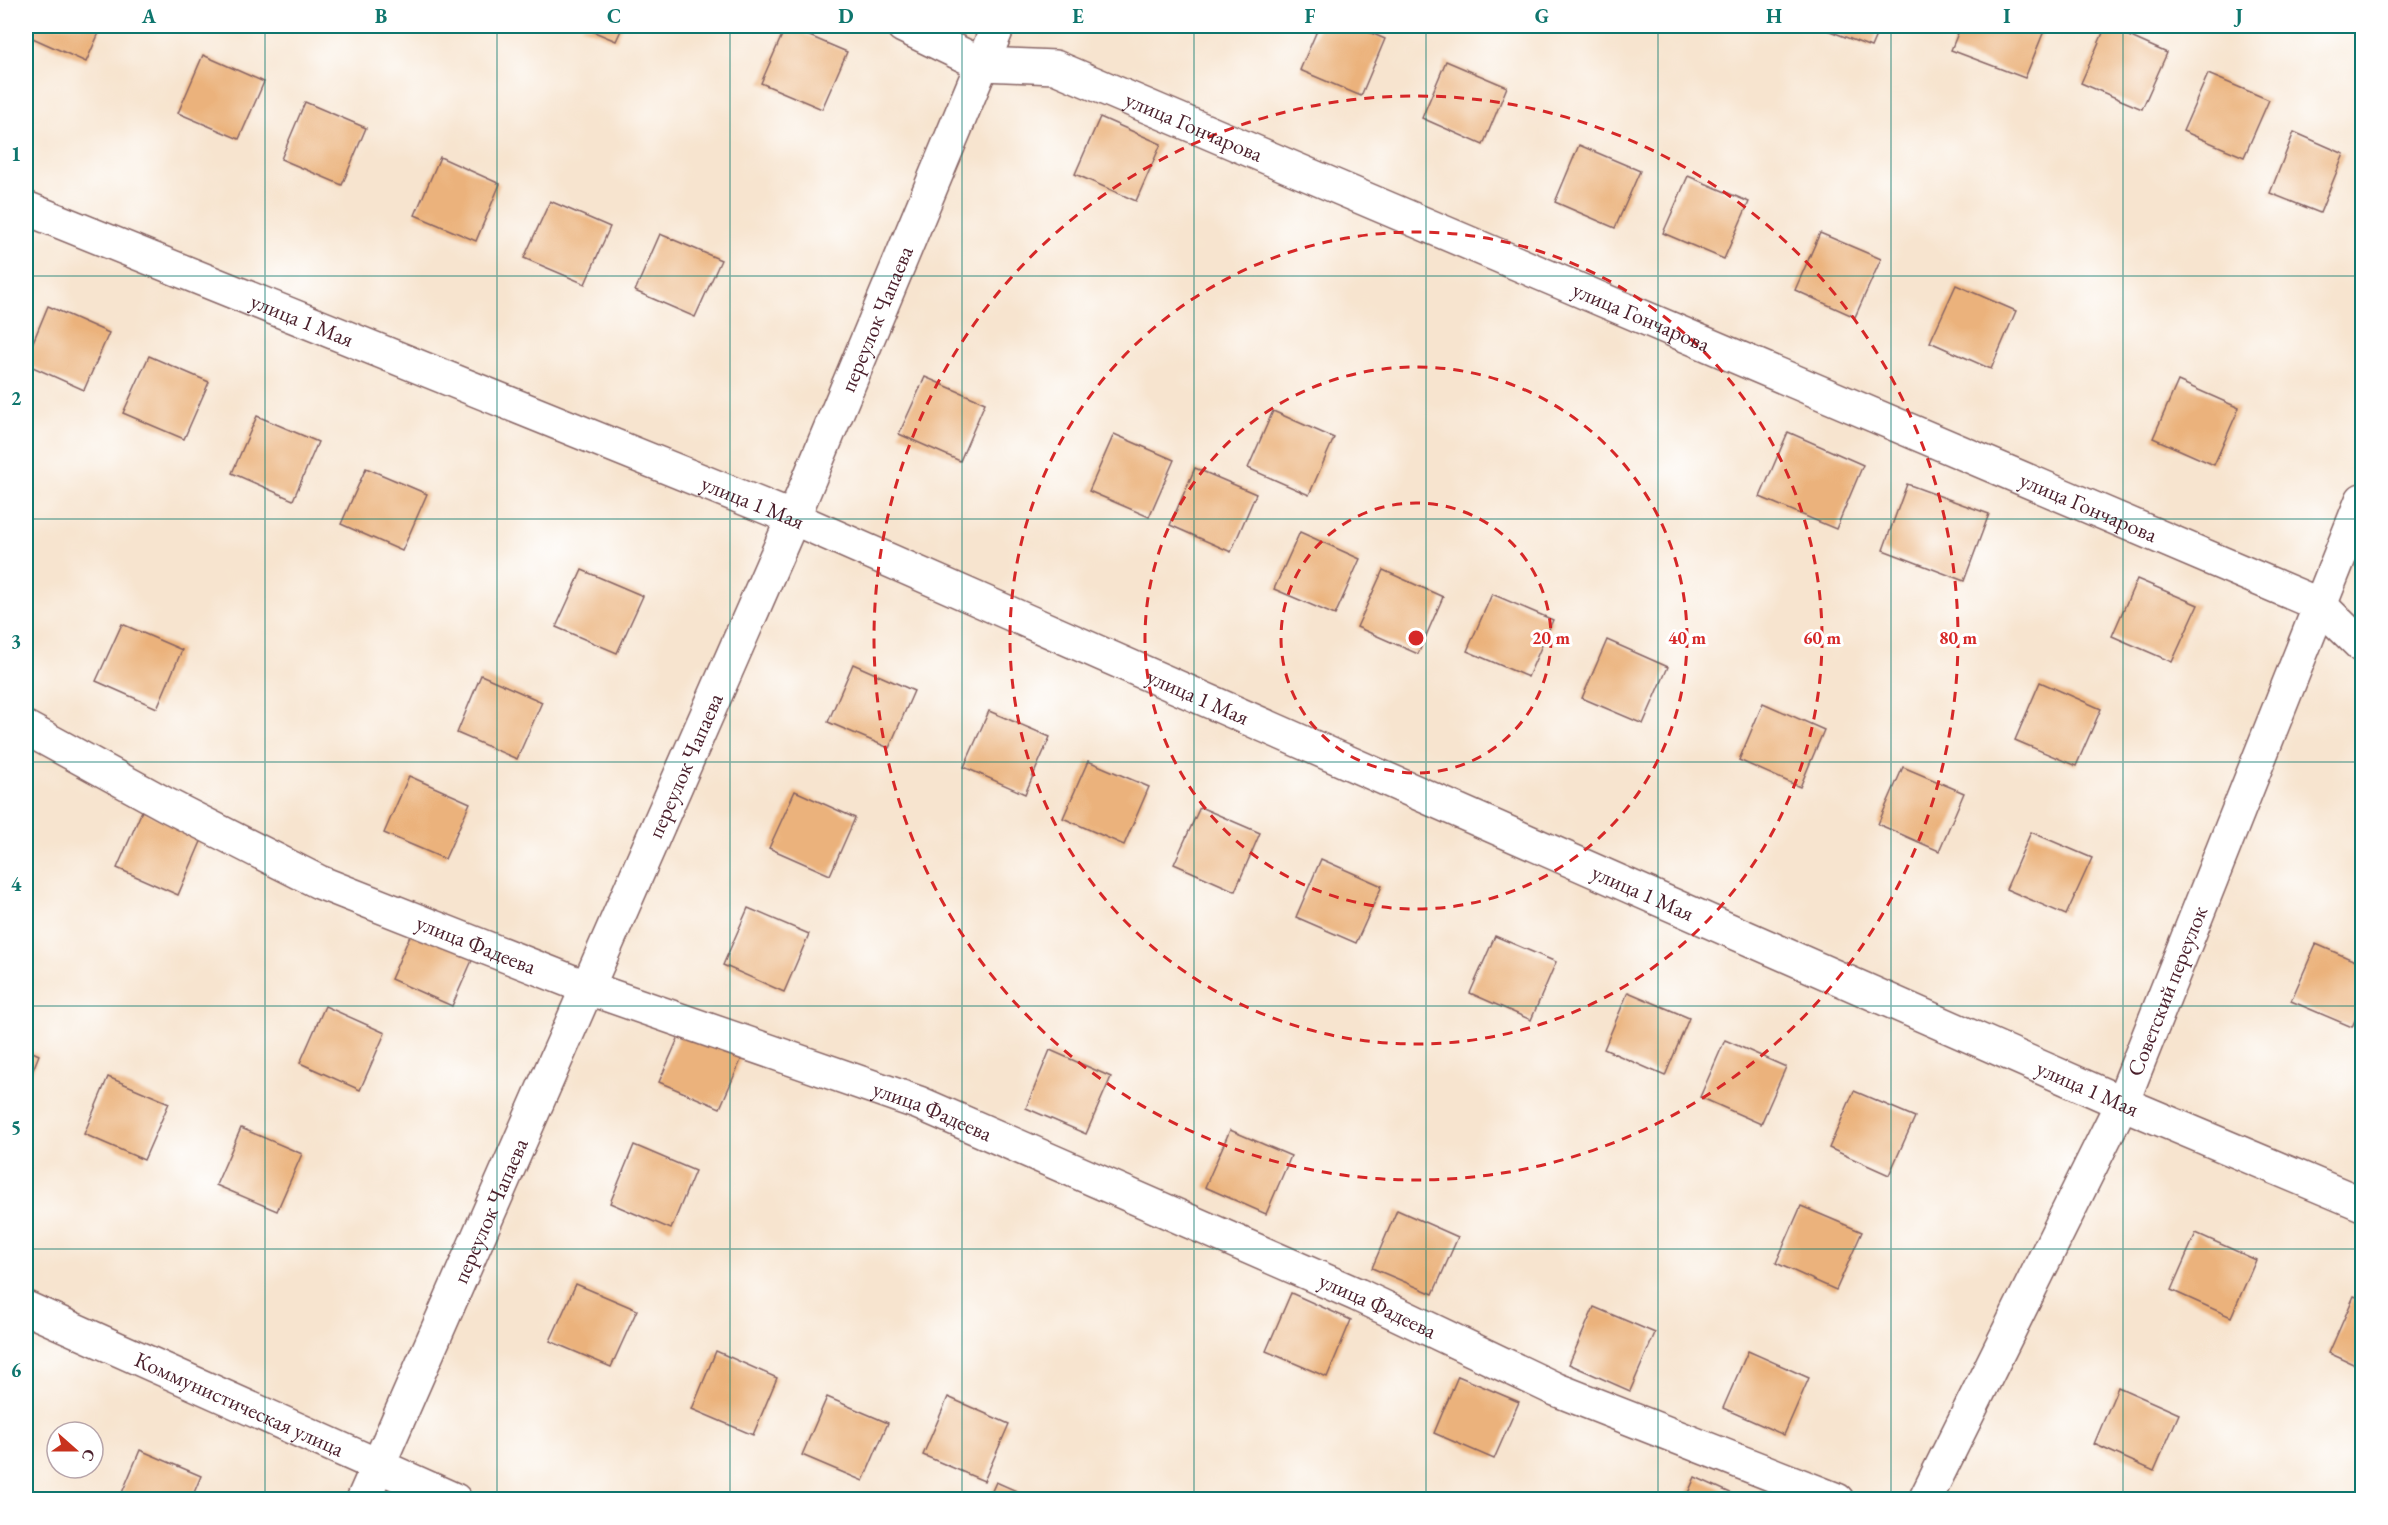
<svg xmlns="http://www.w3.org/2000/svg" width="2388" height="1525" font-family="'EB Garamond',serif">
<rect width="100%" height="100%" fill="#fff"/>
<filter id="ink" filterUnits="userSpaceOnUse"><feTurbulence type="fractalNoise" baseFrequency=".0167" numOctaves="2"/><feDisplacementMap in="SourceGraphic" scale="12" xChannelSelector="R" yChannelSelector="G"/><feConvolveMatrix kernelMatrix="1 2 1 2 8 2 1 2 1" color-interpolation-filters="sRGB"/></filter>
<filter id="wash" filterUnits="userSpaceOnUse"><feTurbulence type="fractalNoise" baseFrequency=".008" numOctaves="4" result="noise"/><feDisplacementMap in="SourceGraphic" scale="24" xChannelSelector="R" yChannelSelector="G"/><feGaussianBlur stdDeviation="1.35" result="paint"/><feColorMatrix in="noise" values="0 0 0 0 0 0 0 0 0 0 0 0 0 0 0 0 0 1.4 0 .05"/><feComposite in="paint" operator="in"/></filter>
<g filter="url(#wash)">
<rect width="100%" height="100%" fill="#f7e4cf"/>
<g id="blocks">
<g fill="#ebb27c">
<polygon points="30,26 102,26 86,62 26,35"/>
<polygon points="580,26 623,26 616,41"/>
<polygon points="786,26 847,52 822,109 761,83"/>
<polygon points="1319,26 1355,26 1385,39 1361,96 1300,70"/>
<polygon points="1817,26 1880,26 1871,47"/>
<polygon points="1961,26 2046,26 2025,78 1951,50"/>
<polygon points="2106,26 2167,53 2142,109 2081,83"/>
<polygon points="203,55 264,82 239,139 178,113"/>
<polygon points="1446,61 1507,87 1483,145 1422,118"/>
<polygon points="2208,74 2269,100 2244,157 2183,131"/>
<polygon points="305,102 366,128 342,185 281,159"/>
<polygon points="1100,117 1161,144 1136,201 1075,174"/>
<polygon points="2294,132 2344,154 2320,213 2270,193"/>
<polygon points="1579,145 1640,171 1615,228 1555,202"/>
<polygon points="440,157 500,184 476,241 415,215"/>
<polygon points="1688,176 1749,202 1724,259 1663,233"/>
<polygon points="550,201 610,227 585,284 524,258"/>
<polygon points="1820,233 1881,259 1855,317 1795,290"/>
<polygon points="660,234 721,260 695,317 635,291"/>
<polygon points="1956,285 2016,311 1991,369 1930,342"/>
<polygon points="48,306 109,333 84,390 26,364 26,359"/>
<polygon points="149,356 209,382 184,439 123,413"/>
<polygon points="925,377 985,403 960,461 899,434"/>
<polygon points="2178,381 2239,408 2214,465 2153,438"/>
<polygon points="1273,411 1334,438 1309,495 1248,468"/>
<polygon points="257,416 318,442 293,500 232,473"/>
<polygon points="1788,432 1863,465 1836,529 1760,497"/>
<polygon points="1114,434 1174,460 1149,517 1089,491"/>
<polygon points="366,468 427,494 402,551 341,524"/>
<polygon points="1195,468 1256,494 1231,552 1170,525"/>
<polygon points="1907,484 1989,514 1964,581 1883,550"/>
<polygon points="1300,532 1360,559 1335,615 1274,589"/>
<polygon points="582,570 643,596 617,653 556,627"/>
<polygon points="1383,570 1443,597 1418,654 1357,627"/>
<polygon points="2137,579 2198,605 2172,662 2112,636"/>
<polygon points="1492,594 1553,620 1528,677 1467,651"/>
<polygon points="122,624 182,650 157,708 96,681"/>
<polygon points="1607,640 1668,667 1643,724 1582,698"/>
<polygon points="853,664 914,691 889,748 828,722"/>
<polygon points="481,675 542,702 517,759 457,733"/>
<polygon points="2040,682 2101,709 2076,766 2015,740"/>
<polygon points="1763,703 1824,730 1800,787 1739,760"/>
<polygon points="989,711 1050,737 1025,794 964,767"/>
<polygon points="1088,761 1149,787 1124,845 1063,818"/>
<polygon points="1903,767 1964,793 1939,851 1878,824"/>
<polygon points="409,776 470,803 445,859 384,833"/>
<polygon points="795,791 855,818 830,875 769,848"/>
<polygon points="1200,807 1260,833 1235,891 1174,864"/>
<polygon points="142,811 203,837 178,895 117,868"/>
<polygon points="2031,832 2092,858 2066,915 2006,889"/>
<polygon points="1321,859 1382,886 1356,943 1296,917"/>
<polygon points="748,908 809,934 784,992 723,965"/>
<polygon points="416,922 477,949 452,1006 391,979"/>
<polygon points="1495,936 1556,962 1531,1020 1470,993"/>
<polygon points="2316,944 2362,964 2362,1004 2352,1027 2291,1001"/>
<polygon points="1628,992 1689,1018 1665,1076 1604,1049"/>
<polygon points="325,1006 385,1033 360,1090 300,1063"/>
<polygon points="684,1025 745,1051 720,1108 659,1082"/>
<polygon points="1725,1040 1786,1067 1761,1124 1700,1097"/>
<polygon points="26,1049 39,1055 26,1087"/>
<polygon points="1050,1050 1111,1077 1086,1134 1026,1108"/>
<polygon points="108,1077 169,1103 144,1160 84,1134"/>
<polygon points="1854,1091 1915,1117 1889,1175 1829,1148"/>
<polygon points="241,1128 302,1154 277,1211 216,1185"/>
<polygon points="1230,1130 1291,1156 1266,1214 1205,1187"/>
<polygon points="634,1145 695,1171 671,1229 610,1203"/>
<polygon points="1801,1206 1862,1232 1836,1290 1776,1263"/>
<polygon points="1397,1210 1458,1237 1433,1294 1372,1268"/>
<polygon points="2196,1233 2256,1260 2231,1317 2171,1290"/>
<polygon points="576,1284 637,1310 611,1367 550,1341"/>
<polygon points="1291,1293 1351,1320 1327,1377 1266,1351"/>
<polygon points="2354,1296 2362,1299 2362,1368 2329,1353"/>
<polygon points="1594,1307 1655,1333 1630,1391 1569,1364"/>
<polygon points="716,1351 777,1378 753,1435 692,1409"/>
<polygon points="1748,1351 1809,1378 1784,1435 1723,1408"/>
<polygon points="1458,1376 1519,1402 1494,1459 1434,1433"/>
<polygon points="2118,1387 2179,1414 2154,1471 2094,1444"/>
<polygon points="827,1397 888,1423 863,1481 802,1455"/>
<polygon points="948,1397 1009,1424 984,1481 923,1455"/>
<polygon points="140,1450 201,1476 191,1500 119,1500"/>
<polygon points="1695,1477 1746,1500 1685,1500"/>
<polygon points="996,1482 1037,1500 988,1500"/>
</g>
</g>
</g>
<g filter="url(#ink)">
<use href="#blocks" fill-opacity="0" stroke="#876464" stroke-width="1.5"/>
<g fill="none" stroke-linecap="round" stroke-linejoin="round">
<defs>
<g id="minor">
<path id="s1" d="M 903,26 L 982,64 L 1055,67 L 2320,605 L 2362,646"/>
<path id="s2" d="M 26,208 L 793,518 L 2122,1103 L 2362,1204"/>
<path id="s3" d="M 26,728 L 165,804 L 319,882 L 588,988 L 919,1103 L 1358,1295 L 1555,1389 L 1837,1500"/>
<path id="s4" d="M 26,1308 L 455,1500"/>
<path id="s5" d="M 363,1500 L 793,518 L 998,26"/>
<path id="s6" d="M 1925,1500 L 2122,1103 L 2362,500"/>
</g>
</defs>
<use href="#minor" stroke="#876464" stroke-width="36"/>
<use href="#minor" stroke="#fff" stroke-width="33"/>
</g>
</g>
<path fill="none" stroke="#0f766e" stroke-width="1.5" stroke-opacity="0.55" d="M 265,26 L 265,1500M 497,26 L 497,1500M 730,26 L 730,1500M 962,26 L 962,1500M 1194,26 L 1194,1500M 1426,26 L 1426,1500M 1658,26 L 1658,1500M 1891,26 L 1891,1500M 2123,26 L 2123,1500M 26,276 L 2362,276M 26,519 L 2362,519M 26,762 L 2362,762M 26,1006 L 2362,1006M 26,1249 L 2362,1249"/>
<g fill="none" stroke="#d62828" stroke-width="3" stroke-dasharray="10 8">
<circle cx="1416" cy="638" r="135"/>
<circle cx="1416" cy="638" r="271"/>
<circle cx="1416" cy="638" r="406"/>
<circle cx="1416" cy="638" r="542"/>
</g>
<g text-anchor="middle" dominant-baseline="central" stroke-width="6" stroke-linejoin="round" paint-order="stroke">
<g font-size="22" fill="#4a1f2b" stroke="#fff">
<text stroke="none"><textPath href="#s1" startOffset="312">улица Гончарова</textPath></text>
<text stroke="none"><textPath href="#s1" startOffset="798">улица Гончарова</textPath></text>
<text stroke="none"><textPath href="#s5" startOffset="1288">переулок Чапаева</textPath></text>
<text stroke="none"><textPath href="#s2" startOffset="298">улица 1 Мая</textPath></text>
<text stroke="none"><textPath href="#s2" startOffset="784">улица 1 Мая</textPath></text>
<text stroke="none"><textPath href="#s1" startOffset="1284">улица Гончарова</textPath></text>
<text stroke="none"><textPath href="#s2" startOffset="1270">улица 1 Мая</textPath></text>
<text stroke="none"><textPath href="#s5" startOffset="802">переулок Чапаева</textPath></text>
<text stroke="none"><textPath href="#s2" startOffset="1756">улица 1 Мая</textPath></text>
<text stroke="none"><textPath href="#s3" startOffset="500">улица Фадеева</textPath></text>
<text stroke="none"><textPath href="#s6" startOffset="564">Советский переулок</textPath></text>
<text stroke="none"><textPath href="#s2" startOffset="2242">улица 1 Мая</textPath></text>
<text stroke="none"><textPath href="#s3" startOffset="986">улица Фадеева</textPath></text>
<text stroke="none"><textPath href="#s5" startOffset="316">переулок Чапаева</textPath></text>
<text stroke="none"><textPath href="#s3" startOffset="1472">улица Фадеева</textPath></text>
<text stroke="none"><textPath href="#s4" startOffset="234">Коммунистическая улица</textPath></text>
</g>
</g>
<circle cx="1416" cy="638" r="9" fill="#d62828" stroke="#fff" stroke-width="3"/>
<g font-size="18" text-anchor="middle" font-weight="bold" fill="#d62828" stroke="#fff" stroke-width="6" stroke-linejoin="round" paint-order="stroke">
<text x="1551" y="644">20 m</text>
<text x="1687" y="644">40 m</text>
<text x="1822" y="644">60 m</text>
<text x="1958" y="644">80 m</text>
</g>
<rect width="2388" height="1525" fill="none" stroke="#fff" stroke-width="66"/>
<g transform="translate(75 1450) rotate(111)"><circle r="28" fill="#ffffff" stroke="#b7a5aa" stroke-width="1.5"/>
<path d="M0-4.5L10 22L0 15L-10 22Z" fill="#c8321e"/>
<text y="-9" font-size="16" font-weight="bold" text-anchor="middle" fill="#4a1f2b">С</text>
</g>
<rect x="33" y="33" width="2322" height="1459" fill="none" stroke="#0f766e" stroke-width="2"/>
<g font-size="20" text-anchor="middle" font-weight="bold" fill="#0f766e">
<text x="149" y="23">A</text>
<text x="381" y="23">B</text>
<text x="614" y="23">C</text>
<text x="846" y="23">D</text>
<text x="1078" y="23">E</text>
<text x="1310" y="23">F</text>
<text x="1542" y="23">G</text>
<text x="1774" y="23">H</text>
<text x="2007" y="23">I</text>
<text x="2239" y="23">J</text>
<text x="16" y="161">1</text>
<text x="16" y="405">2</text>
<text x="16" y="648">3</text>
<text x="16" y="891">4</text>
<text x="16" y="1134">5</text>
<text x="16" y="1377">6</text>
</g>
</svg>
